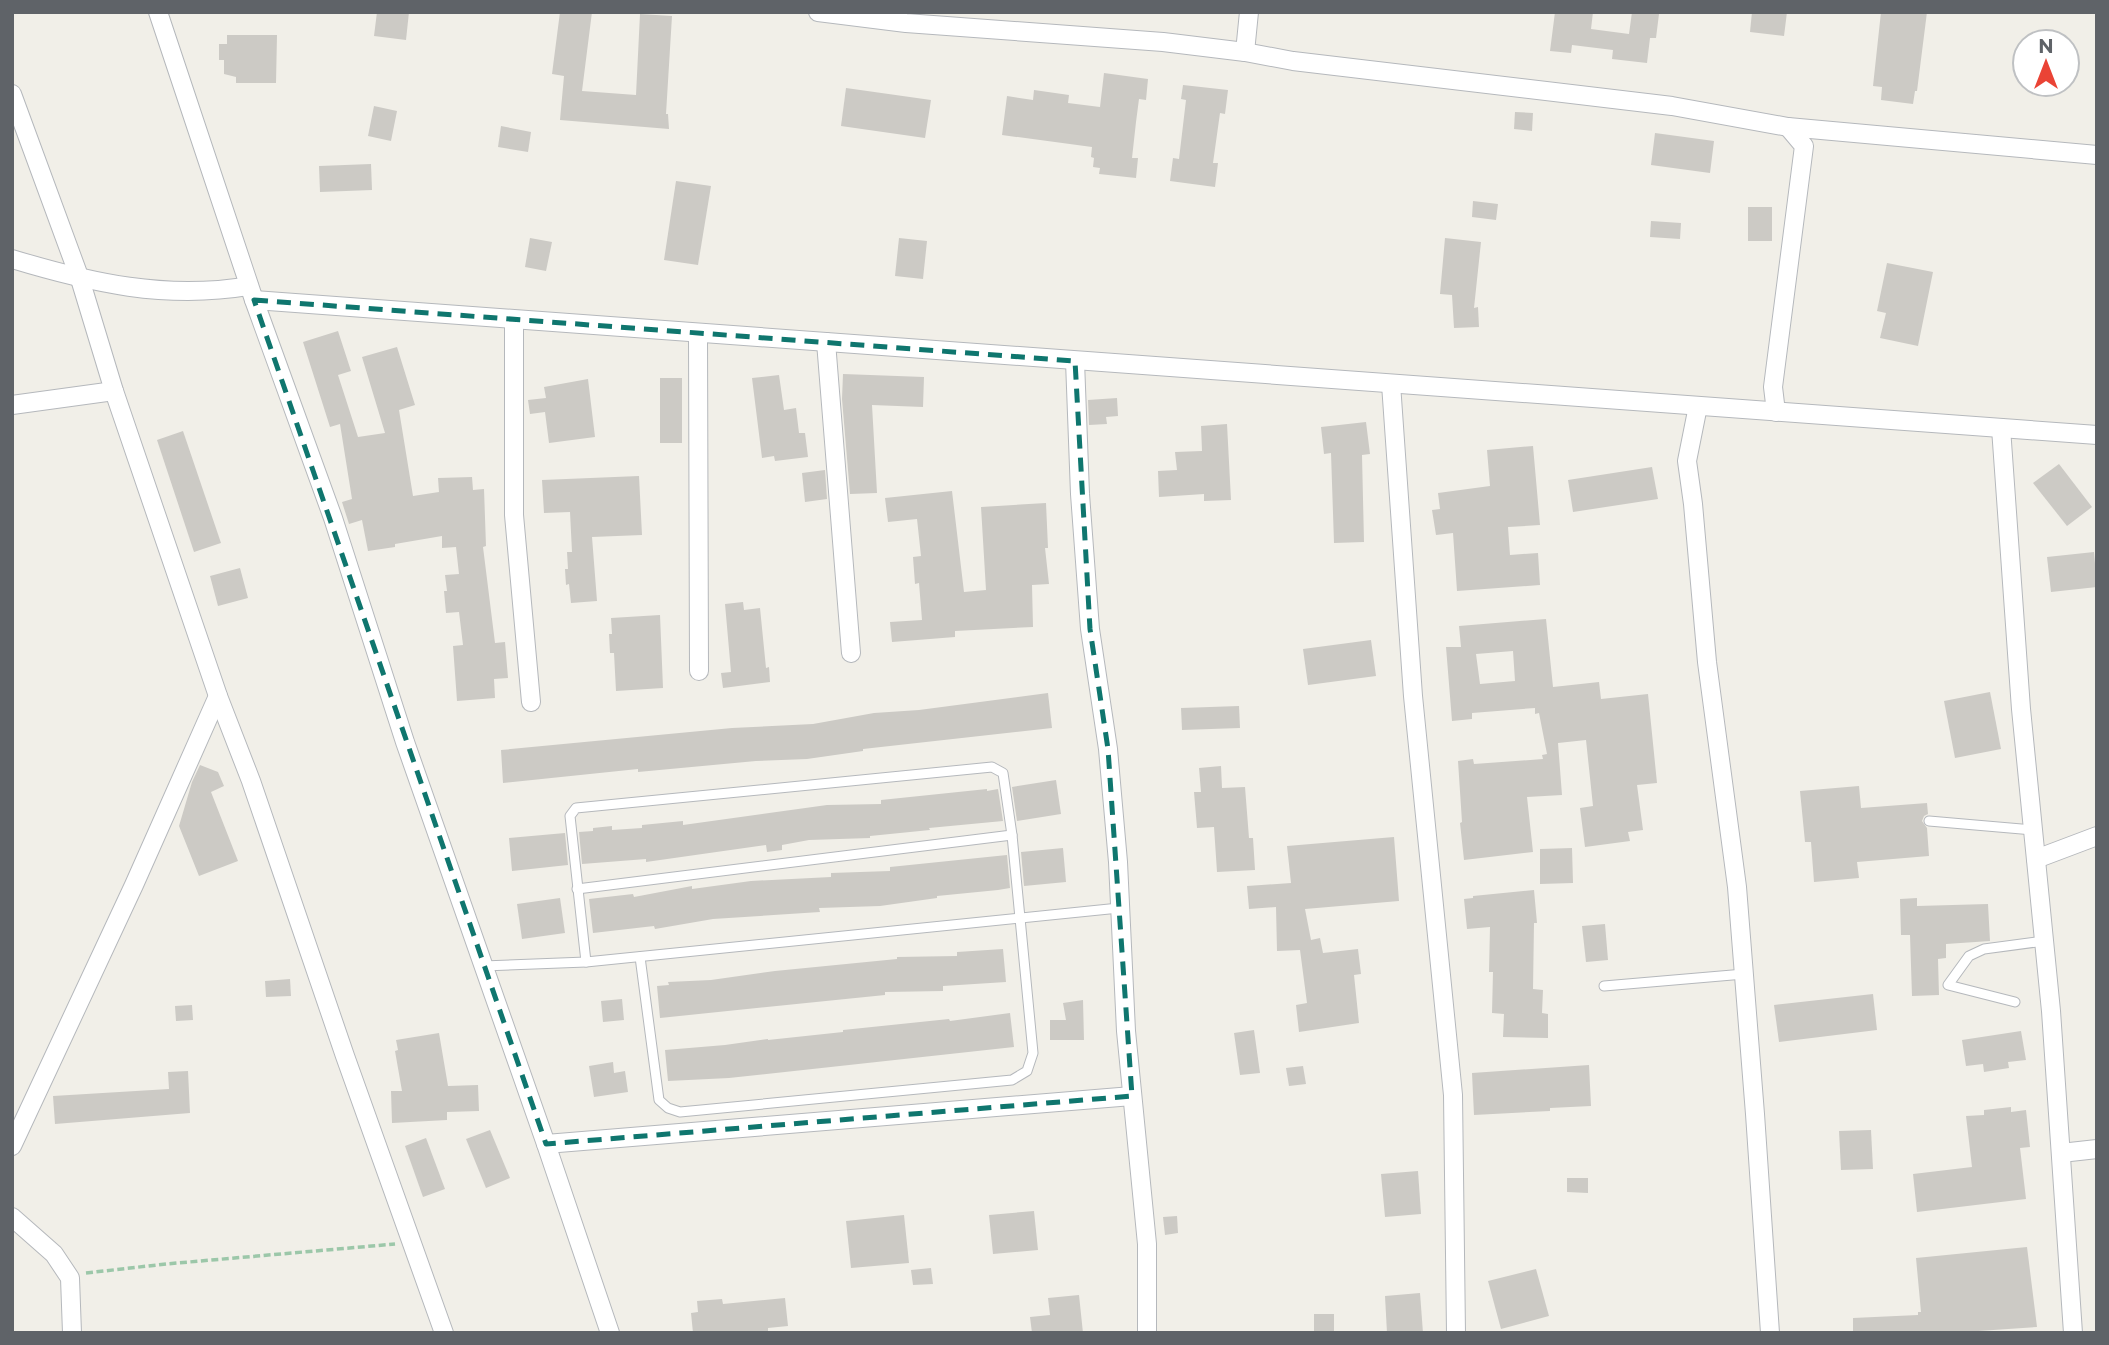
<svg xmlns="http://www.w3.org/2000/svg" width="2109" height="1345" font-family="Montserrat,sans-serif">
<rect width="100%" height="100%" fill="#f1efe8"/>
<g fill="#cccac5" fill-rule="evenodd">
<polygon points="377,12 409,12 406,40 374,36"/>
<polygon points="560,12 592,12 582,91 636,95 640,14 672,16 666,114 668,114 669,129 560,120 564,76 552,74"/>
<polygon points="1555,12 1593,12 1591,29 1629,34 1632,12 1659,14 1656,38 1650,38 1647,63 1612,59 1613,50 1572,45 1571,53 1550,51"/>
<polygon points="1752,12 1787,12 1784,36 1750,32"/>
<polygon points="1881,12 1927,12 1917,91 1915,91 1913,104 1881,100 1882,87 1873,86"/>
<polygon points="227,35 277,35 276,83 236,83 236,77 224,74 224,60 219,60 219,44 227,44"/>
<polygon points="1104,73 1148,79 1146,100 1139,99 1136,122 1132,158 1138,158 1136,178 1099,174 1100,168 1093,167 1094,158 1091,157 1092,147 1002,135 1007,96 1033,100 1034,90 1069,95 1068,103 1100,107"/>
<polygon points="1183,85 1228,90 1225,114 1220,113 1213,163 1218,163 1215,187 1170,181 1173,158 1179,159 1186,100 1181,99"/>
<polygon points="846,88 931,100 925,138 841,126"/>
<polygon points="374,106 397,111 391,141 368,136"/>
<polygon points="1515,112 1533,113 1532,131 1514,129"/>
<polygon points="501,126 531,132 528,152 498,147"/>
<polygon points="1655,133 1714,141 1710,173 1651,165"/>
<polygon points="371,164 372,190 320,192 319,166"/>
<polygon points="676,181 711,186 698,265 664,260"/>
<polygon points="1473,201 1498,204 1496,220 1472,217"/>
<rect x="1748" y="207" width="24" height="34"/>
<polygon points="1651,221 1681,223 1680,239 1650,237"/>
<polygon points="530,238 552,242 546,271 525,267"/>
<polygon points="899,238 927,241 923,279 895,276"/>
<polygon points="1445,238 1481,242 1474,308 1478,307 1479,327 1454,328 1452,295 1440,294"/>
<polygon points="1887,263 1933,272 1918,346 1880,338 1886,313 1877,311"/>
<polygon points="338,331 351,371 338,375 358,437 385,433 362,357 397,347 415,405 399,410 413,496 439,492 438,478 472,477 473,490 484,489 486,546 483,547 495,643 505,642 508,678 494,679 495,698 457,701 453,646 463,645 459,612 446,613 444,591 447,591 445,575 459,574 456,547 442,548 442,536 395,544 395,547 368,551 362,520 349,524 342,502 352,499 340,424 330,427 303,342"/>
<polygon points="843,374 924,377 923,407 872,405 877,493 850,494 842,399"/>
<polygon points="779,375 784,410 796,408 799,433 805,433 808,457 775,461 774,456 762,458 752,378"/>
<rect x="660" y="378" width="22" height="65"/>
<polygon points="588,379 595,437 549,443 545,412 530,414 528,400 546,398 544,387"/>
<polygon points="1117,398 1118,416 1106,417 1107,424 1089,425 1088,400"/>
<polygon points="1366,422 1370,454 1362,455 1364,542 1334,543 1331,453 1324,454 1321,427"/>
<polygon points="1227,424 1231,500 1204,501 1204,494 1159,497 1158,471 1177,470 1175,452 1202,451 1201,426"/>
<polygon points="183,431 221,543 194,552 157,440"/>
<polygon points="1533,446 1540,525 1508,527 1510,555 1538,553 1540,585 1457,591 1453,533 1436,535 1432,510 1440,509 1438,493 1490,486 1487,450"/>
<polygon points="2059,464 2092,507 2067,526 2033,483"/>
<polygon points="1652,467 1658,499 1573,512 1568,480"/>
<polygon points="825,470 827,499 805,502 802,473"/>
<polygon points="639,476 642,535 592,537 597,601 571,603 569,584 566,585 565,569 568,569 567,552 572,552 570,512 544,513 542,480"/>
<polygon points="952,491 964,592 986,590 981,507 1046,503 1048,548 1045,548 1049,584 1032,585 1033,627 955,631 955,637 892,642 890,622 922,620 919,583 915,584 913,557 921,556 917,519 888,522 885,498"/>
<polygon points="2094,552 2097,587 2051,592 2047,557"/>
<polygon points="240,568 248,598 218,606 210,576"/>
<polygon points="743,602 744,610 760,608 766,668 769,667 770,682 723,688 721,673 731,672 725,604"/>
<polygon points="660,615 663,688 616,691 614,653 610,653 609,634 612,634 611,618"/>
<path d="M 1546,619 L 1553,687 L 1599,682 L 1601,699 L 1648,694 L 1657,783 L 1637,785 L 1643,830 L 1628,832 L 1630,841 L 1585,847 L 1580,808 L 1593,806 L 1586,740 L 1558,743 L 1562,795 L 1527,797 L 1533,852 L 1464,860 L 1460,823 L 1462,822 L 1458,761 L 1473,759 L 1474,764 L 1543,759 L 1542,755 L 1547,754 L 1539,713 L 1535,714 L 1535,708 L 1472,713 L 1472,719 L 1452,721 L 1446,647 L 1461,647 L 1459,626 ZM 1513,651 L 1515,681 L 1480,684 L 1476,654 Z"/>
<polygon points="1371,640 1376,676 1308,685 1303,649"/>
<polygon points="1990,692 2001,749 1955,758 1944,701"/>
<polygon points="1048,693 1052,728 863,749 863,751 807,759 756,761 638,772 638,769 503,783 501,750 732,728 813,724 874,713 919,710"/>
<polygon points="1239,706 1240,728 1182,730 1181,708"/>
<polygon points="200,765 218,772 224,786 211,792 238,861 199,876 179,826 192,782"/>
<polygon points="1221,766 1222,788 1245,787 1249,838 1253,838 1255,870 1217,872 1214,827 1197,828 1194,792 1201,792 1199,768"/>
<polygon points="1056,780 1061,814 1017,821 1012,787"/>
<polygon points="1859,786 1861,808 1927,803 1928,814 1924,816 1922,821 1927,828 1929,856 1857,862 1859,878 1814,882 1811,842 1805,842 1800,791"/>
<polygon points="987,789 987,791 998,789 1003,821 929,828 930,830 870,836 870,838 809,840 782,845 782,850 767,852 766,845 646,862 646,859 582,864 579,832 593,831 593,828 612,826 612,830 642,828 642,825 683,821 683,825 827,805 881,804 881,800"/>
<polygon points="565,833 568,865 512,871 509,838"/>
<polygon points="1394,837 1399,901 1305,909 1311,940 1320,938 1323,953 1358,949 1361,974 1354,975 1359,1023 1299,1032 1296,1005 1307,1003 1300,950 1277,951 1276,907 1249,909 1247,886 1291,883 1287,846"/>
<polygon points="1063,848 1066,882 1024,886 1021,852"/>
<polygon points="1572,848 1573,883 1540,884 1540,849"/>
<polygon points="1007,855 1010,888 998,890 937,896 937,898 880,906 819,908 820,912 713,919 655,929 654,926 593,933 589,899 633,894 634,897 692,886 692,889 751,881 831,877 831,873 890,871 890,867"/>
<polygon points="1534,890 1537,923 1534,923 1533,989 1543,990 1542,1013 1548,1014 1548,1038 1503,1037 1504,1014 1492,1013 1493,972 1489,972 1490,927 1467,929 1464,899 1473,898 1473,896"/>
<polygon points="560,898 565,933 522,939 517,904"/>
<polygon points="1917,898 1917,906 1988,904 1990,941 1946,944 1946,958 1938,959 1939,995 1912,996 1910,935 1901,935 1900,899"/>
<polygon points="1605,924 1608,960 1586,962 1582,926"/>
<polygon points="1003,949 1006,982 943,986 943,991 885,992 885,995 660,1018 657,986 669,985 668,982 711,980 775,971 897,959 897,957 957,956 957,952"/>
<polygon points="290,979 291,996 266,997 265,981"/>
<polygon points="1873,994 1877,1030 1779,1042 1774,1005"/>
<polygon points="622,999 624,1020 603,1022 601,1001"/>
<polygon points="1083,1000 1084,1040 1050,1040 1050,1020 1066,1020 1063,1003"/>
<polygon points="192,1005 193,1020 176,1021 175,1006"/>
<polygon points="1010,1013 1014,1047 729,1078 668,1081 665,1050 725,1045 768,1039 768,1040 843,1032 843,1030 949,1019 950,1021"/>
<polygon points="1254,1030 1260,1073 1240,1075 1234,1033"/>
<polygon points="2021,1031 2026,1060 2008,1062 2009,1068 1984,1072 1983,1064 1966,1066 1962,1040"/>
<polygon points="439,1033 448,1086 478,1085 479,1111 447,1112 447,1120 392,1123 391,1091 402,1091 395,1051 398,1050 396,1040"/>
<polygon points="613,1062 614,1073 625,1071 628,1092 594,1097 589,1066"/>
<polygon points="1589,1065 1591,1106 1550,1108 1550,1111 1474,1115 1472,1073"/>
<polygon points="1303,1066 1306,1084 1289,1086 1286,1068"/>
<polygon points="188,1071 190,1113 55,1124 53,1096 169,1089 168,1072"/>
<polygon points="2011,1107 2011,1112 2026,1110 2030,1147 2020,1148 2026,1199 1917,1212 1913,1174 1972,1167 1966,1116 1984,1115 1984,1110"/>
<polygon points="490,1130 510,1178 486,1188 466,1139"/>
<polygon points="1871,1130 1873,1169 1841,1170 1839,1131"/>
<polygon points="426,1138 445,1189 423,1197 405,1146"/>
<polygon points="1418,1171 1421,1214 1385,1217 1381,1174"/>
<polygon points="1567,1178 1588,1178 1588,1193 1567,1192"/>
<polygon points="1034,1211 1038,1250 993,1254 989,1215"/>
<polygon points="904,1215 909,1263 851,1268 846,1221"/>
<polygon points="1177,1216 1178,1233 1165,1235 1163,1217"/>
<polygon points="2027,1247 2037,1327 1949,1333 1853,1333 1853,1318 1918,1315 1918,1312 1921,1312 1916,1258"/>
<polygon points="931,1268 933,1284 913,1285 911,1270"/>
<polygon points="1536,1269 1549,1316 1501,1329 1488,1281"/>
<polygon points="1420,1293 1423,1333 1387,1333 1385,1296"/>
<polygon points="1079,1295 1083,1333 1032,1333 1030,1317 1050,1315 1048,1298"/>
<polygon points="785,1298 788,1326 768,1328 768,1333 693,1333 691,1313 698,1312 697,1301 722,1299 723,1304"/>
<rect x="1314" y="1314" width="20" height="19"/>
</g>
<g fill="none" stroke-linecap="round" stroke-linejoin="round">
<defs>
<g id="service">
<polyline points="1929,821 2033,830"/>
<polyline points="577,889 1012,835"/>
<polyline points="586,962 570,816 576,808 992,767 1003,773 1012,835 1033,1053 1027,1071 1012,1080 680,1112 668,1108 659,1100 640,957"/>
<polyline points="483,966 586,962 1119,908"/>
<polyline points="1604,986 1744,974"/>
<polyline points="2015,1002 1948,985 1969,956 1984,949 2044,941"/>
</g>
<g id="minor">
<polyline points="158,12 254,300 333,518 405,742 546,1144 610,1333"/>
<polyline points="818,12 906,23 1163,42 1245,52 1293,61 1672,106 1788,127 2097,155"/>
<polyline points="1245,52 1249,12"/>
<polyline points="12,94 80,279 114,391 218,696 251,781 345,1056 444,1333"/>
<path d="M 12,259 C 91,283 166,300 249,286"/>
<polyline points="254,300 2097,435"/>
<polyline points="514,320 514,515 531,702"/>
<polyline points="698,333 699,671"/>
<polyline points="826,342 851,653"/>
<polyline points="1075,361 1080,494 1090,629 1108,749 1118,862 1126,1031 1147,1244 1147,1333"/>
<polyline points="1391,384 1413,696 1453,1095 1456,1333"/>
<polyline points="12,405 114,391"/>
<polyline points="1698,406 1687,461 1693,504 1707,662 1737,887 1755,1114 1770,1333"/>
<polyline points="1776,412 1773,387 1804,146 1788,127"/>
<polyline points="2001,428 2021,709 2051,1011 2073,1333"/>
<polyline points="2036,859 2097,836"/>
<polyline points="546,1144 1132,1096"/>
<polyline points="12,1146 134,885 218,696"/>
<polyline points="2061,1153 2097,1149"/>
<polyline points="12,1217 54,1254 70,1278 72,1333"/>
</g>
</defs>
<use href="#service" stroke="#b5b8bc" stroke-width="11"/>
<use href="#minor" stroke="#b5b8bc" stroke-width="20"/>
<polyline stroke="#9cc7a9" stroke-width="3.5" stroke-dasharray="7 3.5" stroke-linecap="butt" points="86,1273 166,1264 395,1244"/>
<use href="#service" stroke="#fff" stroke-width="9"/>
<use href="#minor" stroke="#fff" stroke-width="18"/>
</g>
<path fill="none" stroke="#0f766e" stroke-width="5" stroke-dasharray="14 9" stroke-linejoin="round" d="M 254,300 L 1075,361 L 1090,629 L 1108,749 L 1132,1096 L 546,1144 Z"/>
<rect width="2109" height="1345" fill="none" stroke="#5f6368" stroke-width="28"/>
<g transform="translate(2046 63)"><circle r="33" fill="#ffffff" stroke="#bfc1c3" stroke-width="2"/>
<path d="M0-5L12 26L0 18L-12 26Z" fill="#ea4335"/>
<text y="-10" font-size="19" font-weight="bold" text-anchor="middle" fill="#5f6368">N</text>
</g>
</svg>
